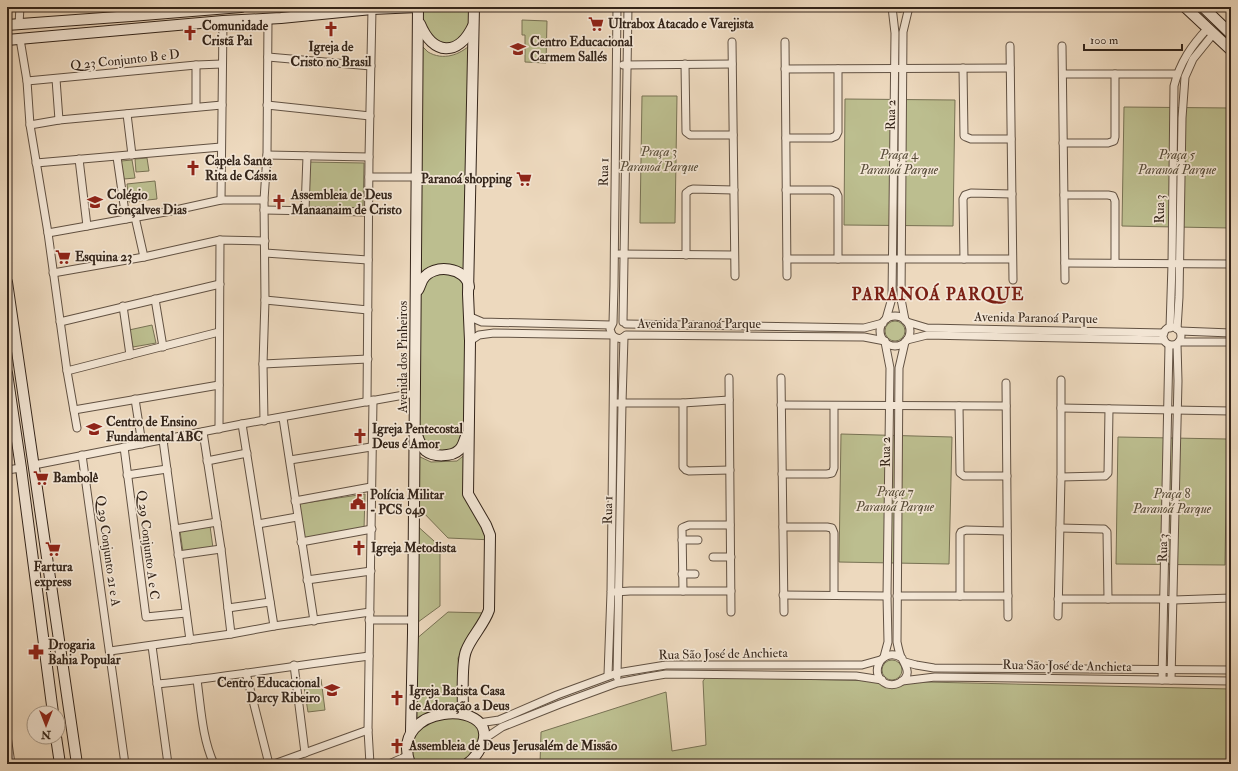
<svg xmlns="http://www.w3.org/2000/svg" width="1238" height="771" font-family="'IM FELL Double Pica',serif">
<rect width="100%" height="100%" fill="#edd9be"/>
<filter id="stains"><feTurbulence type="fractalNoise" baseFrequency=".005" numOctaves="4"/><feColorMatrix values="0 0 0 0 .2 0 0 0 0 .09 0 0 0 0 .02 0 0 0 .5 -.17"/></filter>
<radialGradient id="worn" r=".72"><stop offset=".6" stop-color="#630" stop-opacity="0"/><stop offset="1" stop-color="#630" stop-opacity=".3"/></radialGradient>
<g fill="#bcbe8f" stroke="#787254">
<polygon points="419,7 473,7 468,35 445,47 424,33"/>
<polygon points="522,20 547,21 546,63 525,62 525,35 522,35"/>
<path d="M 419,43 C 422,46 425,49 428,52 C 443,61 460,55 471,44 L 468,279 L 459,270 L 421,277 Z"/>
<polygon points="642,96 677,96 675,223 640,223"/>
<polygon points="845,99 955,100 953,226 844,225"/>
<polygon points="1124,107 1231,108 1230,228 1122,226"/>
<polygon points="147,158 149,171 136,172 135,159"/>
<polygon points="132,160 135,178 124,179 121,161"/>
<polygon points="309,162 364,163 363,209 308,208"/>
<polygon points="155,181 157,199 129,202 127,184"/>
<polygon points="440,273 457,275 466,286 465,430 458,448 447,452 428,450 422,443 418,428 419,296 425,280"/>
<circle cx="895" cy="331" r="10"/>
<polygon points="152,325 156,343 133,347 129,330"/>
<polygon points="841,434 952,437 949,564 839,562"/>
<polygon points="1118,437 1227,439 1225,565 1116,564"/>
<polygon points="467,453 465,491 493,540 448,538 418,507 418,456 431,462 457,461"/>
<polygon points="365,494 364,529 303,540 298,504"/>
<polygon points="414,523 434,541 440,549 440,606 414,625"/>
<polygon points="210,526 213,548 183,552 180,531"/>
<polygon points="448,612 487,613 458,658 462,705 435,710 417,723 415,640"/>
<circle cx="892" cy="670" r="10"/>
<polygon points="706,677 1231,689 1231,764 540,764 541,732 666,692 672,751 706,745 703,681"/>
<polygon points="321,679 325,710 308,712 303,681"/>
<polygon points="448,716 472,719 481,731 478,749 462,764 413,764 411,736 427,722"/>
</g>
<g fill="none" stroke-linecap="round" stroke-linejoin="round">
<defs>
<g id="street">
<polyline points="895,7 900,8 906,7"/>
<polyline points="19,24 20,7"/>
<polyline points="20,39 27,81 30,125 48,233 67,371 77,428"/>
<polyline points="732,42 735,276"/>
<polyline points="785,42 787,276"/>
<polyline points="1010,46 1013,280"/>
<polyline points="1062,46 1065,280"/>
<polyline points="268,57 371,66"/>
<polyline points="685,64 686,132 690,135 733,135"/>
<polyline points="196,65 196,107"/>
<polyline points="623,65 732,64"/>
<polyline points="963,68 964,136 966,137 971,139 1011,139"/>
<polyline points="785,69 1010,68"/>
<polyline points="1063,74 1177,74"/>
<polyline points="56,79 59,120"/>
<polyline points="27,81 196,65 222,64"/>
<polyline points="267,105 370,116"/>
<polyline points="127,114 132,155"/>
<polyline points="30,125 59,120 222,105"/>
<polyline points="786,138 831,138 836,136 838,132 838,69"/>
<polyline points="1063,143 1108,143 1114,141 1115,137 1115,74"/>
<polyline points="267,155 369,157"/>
<polyline points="117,157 126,219"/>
<polyline points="79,159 87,226"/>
<polyline points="36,163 221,147"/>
<polyline points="369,177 417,177"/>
<polyline points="786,190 831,190 836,192 838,196 838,259"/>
<polyline points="1064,195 1108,195 1113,196 1115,201 1115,263"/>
<polyline points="221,200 223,21"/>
<polyline points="264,210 369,212"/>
<polyline points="305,210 307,156"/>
<polyline points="135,217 144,257"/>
<polyline points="48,233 171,211 221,200 264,200"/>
<polyline points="265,253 368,260"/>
<polyline points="619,254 734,255"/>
<polyline points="686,255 686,193 690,190 693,189 734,190"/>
<polyline points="787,259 1012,259"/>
<polyline points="964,259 963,199 965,195 971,193 1012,194"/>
<polyline points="1065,263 1231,264"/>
<polyline points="53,273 144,257 220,240 265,241"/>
<polyline points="155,299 163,347"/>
<polyline points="265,300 368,310"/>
<polyline points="123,306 130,355"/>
<polyline points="468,316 482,322 611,325"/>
<circle cx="895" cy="331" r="15"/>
<polyline points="886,319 892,298 895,33 892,7"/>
<polyline points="905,320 901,299 903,32 909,7"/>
<polyline points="60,322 220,284"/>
<polyline points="623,322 628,7"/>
<polyline points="907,322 927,328 1164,333"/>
<polyline points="626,324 864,328 883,323"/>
<circle cx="1172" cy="336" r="9"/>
<path d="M 1170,328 L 1172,264 L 1174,86 C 1180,62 1192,45 1208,28"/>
<polyline points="1177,329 1179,297 1182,118 1185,77 1193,59 1214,33"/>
<polyline points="1180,331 1231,333"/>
<polyline points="612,335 610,329 613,323 614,286 617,7"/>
<polyline points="907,340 927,335 1164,340"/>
<path d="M 470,341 L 479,335 L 494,333 L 612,335 C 616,339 622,340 626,335 L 864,337 L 885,341"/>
<polyline points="1179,342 1231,342"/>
<polyline points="263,364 368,359"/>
<polyline points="67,371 219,332"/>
<polyline points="729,378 731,612"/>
<polyline points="781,378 784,612"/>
<polyline points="1006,383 1008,617"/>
<polyline points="135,399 142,444"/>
<polyline points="367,402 369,157 372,9"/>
<polyline points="617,403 683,403 729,400"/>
<polyline points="683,403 683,467 686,470 689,471 730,470"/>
<polyline points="781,405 1006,406"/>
<polyline points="959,406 960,473 964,476 1007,476"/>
<polyline points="1061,408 1231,411"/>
<polyline points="74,410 219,385"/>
<polyline points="283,418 314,621"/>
<polyline points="264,421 263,364 265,300 264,200 267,155 268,19"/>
<polyline points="242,424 274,626"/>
<polyline points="219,429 220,240"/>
<polyline points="203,432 221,549 231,634"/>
<polyline points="163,440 190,640"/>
<polyline points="124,447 146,617 186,613"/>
<polyline points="82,455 125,764"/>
<polyline points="290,460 371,447"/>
<polyline points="207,461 247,453"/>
<polyline points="34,465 242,424 415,393"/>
<polyline points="7,470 21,468"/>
<polyline points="782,474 827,474 832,473 834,468 834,406"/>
<polyline points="127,475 167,469"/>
<polyline points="1061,477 1102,476 1105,476 1108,473 1109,409"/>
<polyline points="295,501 371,487"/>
<polyline points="258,524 297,517"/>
<polyline points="783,527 827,527 832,528 834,533 834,595"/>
<polyline points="1060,528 1101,529 1104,529 1107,532 1108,599"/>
<polyline points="175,529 217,522"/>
<polyline points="682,540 698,540"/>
<polyline points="301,542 372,529"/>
<polyline points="178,555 221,549"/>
<polyline points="713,557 731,557"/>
<polyline points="682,574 695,574"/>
<polyline points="307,580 371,571"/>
<polyline points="683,591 682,528 684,527 689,525 730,525"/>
<polyline points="615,592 630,591 731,591"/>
<polyline points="783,595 887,596"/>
<polyline points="897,596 1008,596"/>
<polyline points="960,596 960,534 961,532 966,530 1007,531"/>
<polyline points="1058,599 1159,599 1174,600 1231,598"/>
<polyline points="228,608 270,602"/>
<polyline points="1058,616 1061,477 1061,380"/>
<polyline points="369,620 414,620"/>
<polyline points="152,646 168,764"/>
<polyline points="110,651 231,634 274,626 370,612"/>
<polyline points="884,657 888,642 887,596 890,368 885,342"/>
<path d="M 902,658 C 881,645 867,676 887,684 C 891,685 895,685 899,683 C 913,676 906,666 901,657 C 899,652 898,647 897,642 L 899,368 L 905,342"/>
<polyline points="905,662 916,665 934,668 1231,670"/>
<polyline points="294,665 305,753"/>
<polyline points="246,673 269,764"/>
<polyline points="608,675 611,592 614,337"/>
<polyline points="617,677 622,403 624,337"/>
<path d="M 197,680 C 201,708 202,738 214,764"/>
<polyline points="1162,680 1169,345"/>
<polyline points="1171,680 1178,381 1177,344"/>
<polyline points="902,681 935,677 1231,681"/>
<path d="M 157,684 C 228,677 298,665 369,656"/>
<polyline points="479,723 499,720 557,695 617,673 666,665 862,665 880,660"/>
<polyline points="7,736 11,764"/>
<polyline points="484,739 502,727 560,704 617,683 648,677 666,674 856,676 882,680"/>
<polyline points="274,764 368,730"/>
<polyline points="370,764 368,730 373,400"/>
<polyline points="389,764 407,756"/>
</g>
<g id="secondary">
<polyline points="1185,7 1231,50"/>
<polyline points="1203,7 1231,34"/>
<path d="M 420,24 C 433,55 458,57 473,26"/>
<polyline points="7,25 131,16 241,7"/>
<polyline points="7,40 223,21 281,18 372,9 418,7"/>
<polyline points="7,282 77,764"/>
<path d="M 418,290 C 420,287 421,282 423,279 C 433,263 467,267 469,287"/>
<polyline points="7,373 21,468 53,713"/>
<path d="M 417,435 C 419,441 421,447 426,451 C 433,457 452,457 459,450 C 463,447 464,441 466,436"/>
<path d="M 463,713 C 463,698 461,664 466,651 C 471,637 484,625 489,610 L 490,535 L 486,525 L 468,494 L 470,341 L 468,294 L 474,7"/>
<polyline points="411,731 413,633 418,7"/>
<polyline points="56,737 60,764"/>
<path d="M 410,764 C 388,703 497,699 483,742 C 480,750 474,759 467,764"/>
</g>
</defs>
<use href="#street" stroke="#625243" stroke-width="9"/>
<use href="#secondary" stroke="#34251a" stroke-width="12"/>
<use href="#street" stroke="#f3e6d5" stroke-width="7"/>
<use href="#secondary" stroke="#f3e6d5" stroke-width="10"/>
</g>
<defs>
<symbol id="supermarket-bare" viewBox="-9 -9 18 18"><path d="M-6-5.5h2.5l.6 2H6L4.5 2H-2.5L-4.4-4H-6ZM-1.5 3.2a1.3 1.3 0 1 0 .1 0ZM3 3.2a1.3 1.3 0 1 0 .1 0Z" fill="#8f2418" stroke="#f3e6d5" stroke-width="2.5" paint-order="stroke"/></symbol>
<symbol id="church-bare" viewBox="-9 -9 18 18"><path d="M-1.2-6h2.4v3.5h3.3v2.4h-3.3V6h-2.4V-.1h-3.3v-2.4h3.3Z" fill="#8f2418" stroke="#f3e6d5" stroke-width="2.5" paint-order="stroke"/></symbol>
<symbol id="school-bare" viewBox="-9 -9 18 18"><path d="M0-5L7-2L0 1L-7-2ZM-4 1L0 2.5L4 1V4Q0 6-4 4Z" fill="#8f2418" stroke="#f3e6d5" stroke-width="2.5" paint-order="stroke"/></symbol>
<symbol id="civic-bare" viewBox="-9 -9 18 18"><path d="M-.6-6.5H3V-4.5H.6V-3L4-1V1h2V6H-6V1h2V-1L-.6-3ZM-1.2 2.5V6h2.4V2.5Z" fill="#8f2418" stroke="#f3e6d5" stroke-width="2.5" paint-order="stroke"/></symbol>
<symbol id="pharmacy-bare" viewBox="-9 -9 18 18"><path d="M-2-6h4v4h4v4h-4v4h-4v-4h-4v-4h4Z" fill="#8f2418" stroke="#f3e6d5" stroke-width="2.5" paint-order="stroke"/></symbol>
</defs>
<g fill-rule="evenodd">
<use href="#supermarket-bare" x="585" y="13" width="22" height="22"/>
<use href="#church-bare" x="320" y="18" width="22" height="22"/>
<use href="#church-bare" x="179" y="22" width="22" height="22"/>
<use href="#school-bare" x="507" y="38" width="22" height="22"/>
<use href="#church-bare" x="182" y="157" width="22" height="22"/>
<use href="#supermarket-bare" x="513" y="168" width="22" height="22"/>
<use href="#school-bare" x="84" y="191" width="22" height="22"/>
<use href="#church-bare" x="268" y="191" width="22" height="22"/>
<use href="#supermarket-bare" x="52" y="246" width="22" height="22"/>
<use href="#school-bare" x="83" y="418" width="22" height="22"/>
<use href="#church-bare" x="349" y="425" width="22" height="22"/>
<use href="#supermarket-bare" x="30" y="467" width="22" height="22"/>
<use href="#civic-bare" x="347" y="491" width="22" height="22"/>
<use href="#church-bare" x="348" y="537" width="22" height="22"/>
<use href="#supermarket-bare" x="42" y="538" width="22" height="22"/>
<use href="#pharmacy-bare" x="25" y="641" width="22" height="22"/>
<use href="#school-bare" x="321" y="679" width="22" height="22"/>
<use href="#church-bare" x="386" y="687" width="22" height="22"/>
<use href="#church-bare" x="386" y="735" width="22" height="22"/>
</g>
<g text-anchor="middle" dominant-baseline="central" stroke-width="3.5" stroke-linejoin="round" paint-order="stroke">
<g font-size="13" font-weight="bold" fill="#34251a" stroke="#f3e6d5" text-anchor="start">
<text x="608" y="24">Ultrabox Atacado e Varejista</text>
<text x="202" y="26">Comunidade<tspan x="202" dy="15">Cristã Pai</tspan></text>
<text x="530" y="42">Centro Educacional<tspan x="530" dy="15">Carmem Sallés</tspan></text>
<text x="331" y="47" text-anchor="middle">Igreja de<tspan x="331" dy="15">Cristo no Brasil</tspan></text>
<text x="205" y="161">Capela Santa<tspan x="205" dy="15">Rita de Cássia</tspan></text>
<text x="512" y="179" text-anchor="end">Paranoá shopping</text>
<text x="107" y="195">Colégio<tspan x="107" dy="15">Gonçalves Dias</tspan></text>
<text x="291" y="195">Assembleia de Deus<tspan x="291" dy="15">Manaanaim de Cristo</tspan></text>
<text x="75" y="257">Esquina 23</text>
<text x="106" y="422">Centro de Ensino<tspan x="106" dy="15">Fundamental ABC</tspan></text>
<text x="372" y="429">Igreja Pentecostal<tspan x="372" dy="15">Deus é Amor</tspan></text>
<text x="53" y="478">Bambolê</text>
<text x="370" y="495">Polícia Militar<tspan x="370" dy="15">- PCS 049</tspan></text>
<text x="371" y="548">Igreja Metodista</text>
<text x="53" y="567" text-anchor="middle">Fartura<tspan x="53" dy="15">express</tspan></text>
<text x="48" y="645">Drogaria<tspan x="48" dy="15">Bahia Popular</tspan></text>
<text x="320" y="683" text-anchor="end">Centro Educacional<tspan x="320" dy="15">Darcy Ribeiro</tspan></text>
<text x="409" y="691">Igreja Batista Casa<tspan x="409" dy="15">de Adoração a Deus</tspan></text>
<text x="409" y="746">Assembleia de Deus Jerusalém de Missão</text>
</g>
<g font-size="13" fill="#34251a" stroke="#f3e6d5">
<text transform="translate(125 60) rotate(-6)">Q 23 Conjunto B e D</text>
<text transform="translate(891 115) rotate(-89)">Rua 2</text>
<text transform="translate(604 172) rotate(-89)">Rua 1</text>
<text transform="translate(1160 209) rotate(-90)">Rua 3</text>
<text transform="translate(1036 318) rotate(1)">Avenida Paranoá Parque</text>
<text x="699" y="324">Avenida Paranoá Parque</text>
<text transform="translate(403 357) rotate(-90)">Avenida dos Pinheiros</text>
<text transform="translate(886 452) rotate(-90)">Rua 2</text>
<text transform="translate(608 510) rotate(-89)">Rua 1</text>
<text transform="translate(148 545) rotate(83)">Q 29 Conjunto A e C</text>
<text transform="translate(1163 548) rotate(-89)">Rua 3</text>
<text transform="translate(108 551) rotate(82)">Q 29 Conjunto 21 e A</text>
<text transform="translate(723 654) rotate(-1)">Rua São José de Anchieta</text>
<text transform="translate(1067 666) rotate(1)">Rua São José de Anchieta</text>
</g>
<g font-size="13" font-style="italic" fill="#564b37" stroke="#f3e6d5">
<text x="659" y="152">Praça 3<tspan x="659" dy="15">Paranoá Parque</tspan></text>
<text x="899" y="155">Praça 4<tspan x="899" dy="15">Paranoá Parque</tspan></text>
<text x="1177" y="155">Praça 5<tspan x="1177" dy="15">Paranoá Parque</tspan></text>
<text x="895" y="492">Praça 7<tspan x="895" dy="15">Paranoá Parque</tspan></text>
<text x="1172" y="494">Praça 8<tspan x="1172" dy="15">Paranoá Parque</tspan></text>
</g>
<g font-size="17" font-weight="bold" letter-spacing="1" fill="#7a1f14" stroke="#f3e6d5">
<text x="938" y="294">PARANOÁ PARQUE</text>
</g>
</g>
<rect width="1238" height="771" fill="none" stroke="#edd9be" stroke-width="24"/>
<rect x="8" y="8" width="1222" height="755" fill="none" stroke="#34251a" stroke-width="2"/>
<rect x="12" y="12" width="1214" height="747" fill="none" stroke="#34251a"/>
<g transform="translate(46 725) rotate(180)"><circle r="19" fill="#f3e6d5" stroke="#a7998a"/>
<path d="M0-3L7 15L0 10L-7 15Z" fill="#8f2418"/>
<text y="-6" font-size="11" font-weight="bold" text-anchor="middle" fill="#34251a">N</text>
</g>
<path d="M1084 44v6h98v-6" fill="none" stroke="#34251a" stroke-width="2"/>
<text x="1090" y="44" font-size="12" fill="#34251a" stroke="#f3e6d5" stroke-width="3" paint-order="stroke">100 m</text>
<rect width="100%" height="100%" filter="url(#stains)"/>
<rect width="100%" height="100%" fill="url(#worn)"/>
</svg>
